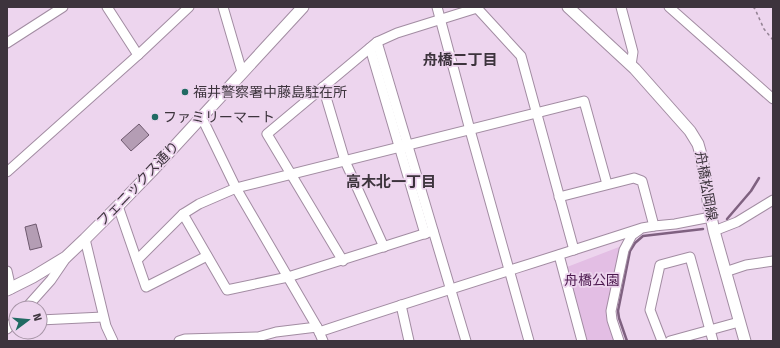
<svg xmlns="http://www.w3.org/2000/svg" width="780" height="348" font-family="'Fira Sans','Noto Sans JP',sans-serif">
<rect width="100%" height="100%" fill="#edd5ee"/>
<polygon fill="#e3bee4" points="619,247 619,262 615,274 615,341 585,341 567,267"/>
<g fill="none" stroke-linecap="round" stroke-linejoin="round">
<g stroke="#7f6180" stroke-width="2.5">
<polyline points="727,219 751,191 759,178"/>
<polyline points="627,341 619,318 618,311 630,251 635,243 643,236 703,229"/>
</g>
</g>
<g fill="#b49db4" stroke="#6e596e">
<polygon points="139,124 149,135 131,151 121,140"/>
<polygon points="36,224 42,247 30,250 25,227"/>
</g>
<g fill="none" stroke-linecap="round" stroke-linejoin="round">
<defs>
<g id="minor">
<polyline points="107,7 138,55"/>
<polyline points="223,7 242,72"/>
<polyline points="437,7 470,130 529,341"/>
<polyline points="621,7 633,52 631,65"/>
<polyline points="669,7 773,99"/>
<polyline points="377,42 466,341"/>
<polyline points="7,43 63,7"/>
<polyline points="370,48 425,234"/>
<polyline points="323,87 345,161 384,247"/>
<polyline points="201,116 236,188 317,327 323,341"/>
<polyline points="7,172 138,55 189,7"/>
<polyline points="559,197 634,178 642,181 654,226"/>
<polyline points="118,206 146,287 207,256"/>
<polyline points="183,214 227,290 288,277 433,231"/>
<polyline points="714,231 737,222 773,200"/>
<polyline points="85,239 106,326 113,341"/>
<polyline points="559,255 582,341"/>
<polyline points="137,260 183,214 199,204 236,188 584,101 607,184"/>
<polyline points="343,261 267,134 377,42 397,33 477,8 521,56 574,250"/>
<polyline points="7,271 11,289"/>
<polyline points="725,272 746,265 773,261"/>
<polyline points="401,305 409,341"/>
<polyline points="26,308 51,280 66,258"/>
<polyline points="40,320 103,317"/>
<polyline points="7,329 16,319"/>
<path d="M 319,332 C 427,296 534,263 642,228 L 654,226 L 675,224 L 711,217"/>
<polyline points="179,341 185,339 258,337 276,332 317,327"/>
<polyline points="619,341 612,320 611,311 624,250 632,235 639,230"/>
<polyline points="662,341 650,310 660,265 690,257 713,341"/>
<polyline points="670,341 739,322"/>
</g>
<g id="major">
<polyline points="568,7 635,69 690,131 698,144 702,158 709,207 714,231 745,341"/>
<polyline points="7,290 33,277 66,257 85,239 118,206 151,172 303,7"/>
</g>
</defs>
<use href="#minor" stroke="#a28ca2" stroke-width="11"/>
<use href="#major" stroke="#a28ca2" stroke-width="13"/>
<polyline stroke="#948394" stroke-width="1.5" stroke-dasharray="3 3" stroke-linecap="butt" points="753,7 755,9 764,29 773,40"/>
<use href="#minor" stroke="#fff" stroke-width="9"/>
<use href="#major" stroke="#fff" stroke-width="11"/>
</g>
<g fill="#216a63" stroke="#edd5ee" stroke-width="1.5">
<circle cx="185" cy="92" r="4"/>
<circle cx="155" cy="117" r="4"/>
</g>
<g text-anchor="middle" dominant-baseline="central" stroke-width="3.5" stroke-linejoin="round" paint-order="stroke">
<g font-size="14" fill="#3d343d" stroke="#edd5ee" text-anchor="start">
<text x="193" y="92">福井警察署中藤島駐在所</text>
<text x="163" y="117">ファミリーマート</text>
</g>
<g font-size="14" fill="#3d343d" stroke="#edd5ee">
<text transform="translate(138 184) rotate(-46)">フェニックス通り</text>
<text transform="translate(706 186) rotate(80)">舟橋松岡線</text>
</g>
<g font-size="14" fill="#4c194f" stroke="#edd5ee">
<text x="592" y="280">舟橋公園</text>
</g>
<g font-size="15" font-weight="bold" fill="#3d343d" stroke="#edd5ee">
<text x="460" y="60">舟橋二丁目</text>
<text x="391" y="182">高木北一丁目</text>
</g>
</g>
<rect width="780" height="348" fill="none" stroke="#3d343d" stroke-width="16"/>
<g transform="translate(28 320) rotate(74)"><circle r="19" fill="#edd5ee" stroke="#a795a7"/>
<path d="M0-3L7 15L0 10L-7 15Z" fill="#216a63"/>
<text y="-6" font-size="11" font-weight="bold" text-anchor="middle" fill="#3d343d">N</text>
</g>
</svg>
